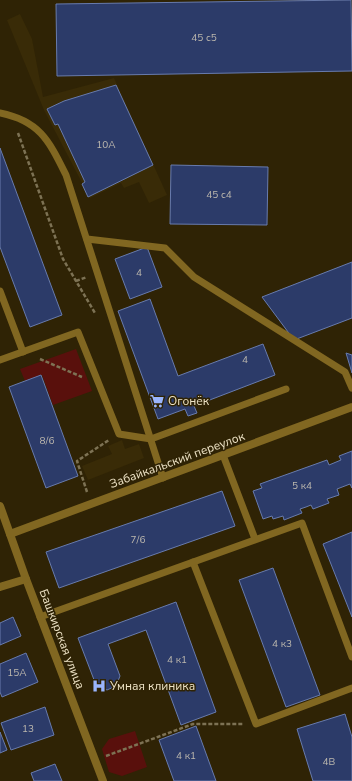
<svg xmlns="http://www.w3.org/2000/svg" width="352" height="781" font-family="'Nunito Sans',sans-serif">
<rect width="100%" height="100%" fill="#2f2305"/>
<g fill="#392b07">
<polygon points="20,14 32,39 43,97 114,78 167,195 149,203 139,182 124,188 121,183 90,198 44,110 7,20"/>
<polygon points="122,440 125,449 139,444 144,458 88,480 82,466 112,454 108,446"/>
</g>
<g fill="#59100c">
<polygon points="76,349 92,391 53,405 42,375 25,381 20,369"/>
<polygon points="135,731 147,767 122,776 109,772 102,749 109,739"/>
</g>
<g fill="#2c3b69" stroke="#687bad">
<polygon points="351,0 352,71 57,76 56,4"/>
<polygon points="116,85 153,165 88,197 82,184 85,182 58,124 55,125 47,109 64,101"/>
<polygon points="0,148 62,315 30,327 0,247"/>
<polygon points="171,165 268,167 267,225 170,224"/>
<polygon points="147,247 162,287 130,299 115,259"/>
<polygon points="352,262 352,318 294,340 262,297"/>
<polygon points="150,299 178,376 263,344 275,375 194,406 197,413 188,416 185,409 158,419 118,311"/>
<polygon points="346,353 352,355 352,373"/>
<polygon points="41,375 78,476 46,488 9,387"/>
<polygon points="352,451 352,488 350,484 337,489 339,495 327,499 329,503 313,509 311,505 306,507 300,509 302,513 284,520 283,516 273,519 272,516 263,519 253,491 262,488 260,484 327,460 329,465 341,460 339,456"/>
<polygon points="222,491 235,526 59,588 46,552"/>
<polygon points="352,532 352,617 323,544"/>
<polygon points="273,568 320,695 286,707 239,580"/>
<polygon points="176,602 216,712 181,725 146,630 108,644 120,676 116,686 107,690 96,685 78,638"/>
<polygon points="13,617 21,636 0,645 0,623"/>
<polygon points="26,653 38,682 2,697 0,692 0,664"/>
<polygon points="45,707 54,735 11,750 1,723"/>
<polygon points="345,714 352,737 352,781 313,781 297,729"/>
<polygon points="196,726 216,781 174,781 159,740"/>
<polygon points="0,732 7,750 0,753"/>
<polygon points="55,764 62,781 34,781 31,773"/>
</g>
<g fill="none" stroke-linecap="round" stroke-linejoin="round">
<g stroke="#7d7254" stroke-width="2.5" stroke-dasharray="4 2" stroke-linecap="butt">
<polyline points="18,133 63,259 95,313"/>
<polyline points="76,281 87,277"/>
<polyline points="40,359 82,377"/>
<polyline points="87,492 77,461 109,440"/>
<polyline points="106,756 193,724 243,724"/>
</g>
<g stroke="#816721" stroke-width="7">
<path d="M 0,113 C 40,121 49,141 66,175 L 163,478"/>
<polyline points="87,239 165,248 194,277 345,372 352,388"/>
<polyline points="0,291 23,352"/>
<polyline points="0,360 78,332 119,434 151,439 286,389"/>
<polyline points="223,455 255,539"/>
<polyline points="193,562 256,724 352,688"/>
<polyline points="40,617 302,523 352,657"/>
</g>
<g stroke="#816721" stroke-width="8">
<polyline points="0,506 26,579 103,781"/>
<polyline points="10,534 352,407"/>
<polyline points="0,587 26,579"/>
</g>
</g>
<defs>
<symbol id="supermarket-bare" viewBox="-9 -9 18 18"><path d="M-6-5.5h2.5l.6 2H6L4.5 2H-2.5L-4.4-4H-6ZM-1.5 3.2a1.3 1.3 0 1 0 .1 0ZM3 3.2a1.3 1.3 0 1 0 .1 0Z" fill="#9ab5fd" stroke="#2f2305" stroke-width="2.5" paint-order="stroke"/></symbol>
<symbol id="hospital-bare" viewBox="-9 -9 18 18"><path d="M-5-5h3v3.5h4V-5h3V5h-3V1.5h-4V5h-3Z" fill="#9ab5fd" stroke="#2f2305" stroke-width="2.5" paint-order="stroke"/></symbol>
</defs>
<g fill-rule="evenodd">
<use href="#supermarket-bare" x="147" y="391" width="20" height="20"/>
<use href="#hospital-bare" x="89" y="676" width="20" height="20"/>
</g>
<g text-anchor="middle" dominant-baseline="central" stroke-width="3" stroke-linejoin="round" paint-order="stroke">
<g font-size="10" fill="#bdb8ae">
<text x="204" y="38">45 с5</text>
<text x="106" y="145">10А</text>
<text x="219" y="195">45 с4</text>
<text x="139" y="273">4</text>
<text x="245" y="360">4</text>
<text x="47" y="441">8/6</text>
<text x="302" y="486">5 к4</text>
<text x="138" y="540">7/6</text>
<text x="282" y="644">4 к3</text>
<text x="177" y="660">4 к1</text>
<text x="17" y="673">15А</text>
<text x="28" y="729">13</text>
<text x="186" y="756">4 к1</text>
<text x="329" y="762">4В</text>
</g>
<g font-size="12" fill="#ede2c5" stroke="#2f2305" text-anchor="start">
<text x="168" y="401">Огонёк</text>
<text x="110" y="686">Умная клиника</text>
</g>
<g font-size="12" fill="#ede2c5" stroke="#2f2305">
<text transform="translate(177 460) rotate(-20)">Забайкальский переулок</text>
<text transform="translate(62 639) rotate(69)">Башкирская улица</text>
</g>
</g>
</svg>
